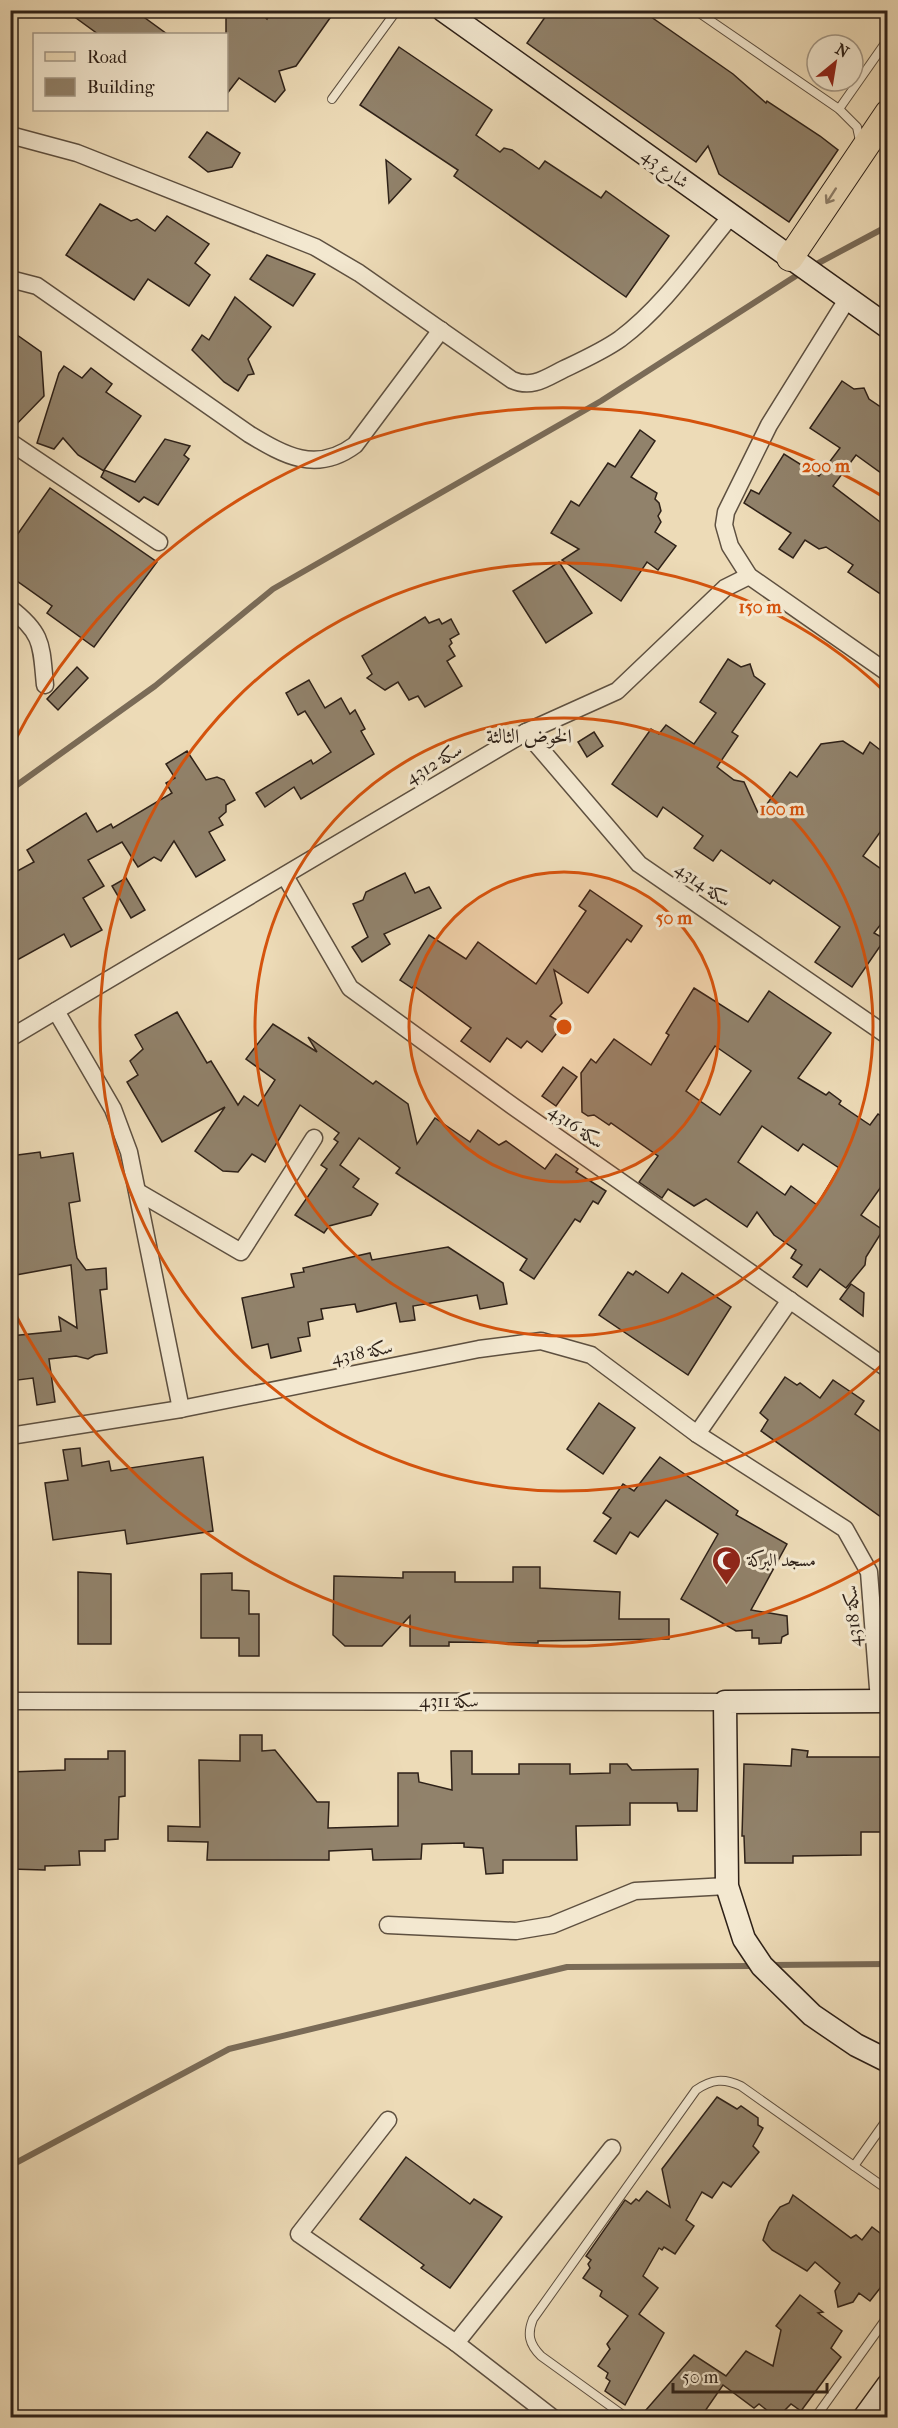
<svg xmlns="http://www.w3.org/2000/svg" width="898" height="2428" font-family="'IM FELL French Canon',Amiri,serif">
<rect width="100%" height="100%" fill="#eddbb7"/>
<filter id="stains"><feTurbulence type="fractalNoise" baseFrequency=".00333" numOctaves="4"/><feColorMatrix values="0 0 0 0 .2 0 0 0 0 .09 0 0 0 0 .02 0 0 0 .5 -.17"/></filter>
<radialGradient id="worn" r=".72"><stop offset=".6" stop-color="#630" stop-opacity="0"/><stop offset="1" stop-color="#630" stop-opacity=".3"/></radialGradient>
<g fill="none" stroke-linecap="round" stroke-linejoin="round">
<g stroke="#7a6b57" stroke-width="6">
<polyline points="811,267 888,226"/>
<polyline points="10,790 155,686 273,589 601,401 802,272"/>
<polyline points="771,1965 888,1964"/>
<polyline points="10,2166 229,2049 567,1967 755,1966"/>
</g>
</g>
<g fill="#91826b" stroke="#2e2118" stroke-width="1.5" fill-rule="evenodd">
<polygon points="65,10 134,10 167,34 98,34"/>
<polygon points="226,10 258,10 267,19 273,10 322,10 330,18 296,66 279,71 285,90 275,102 239,78 226,95"/>
<polygon points="550,10 641,10 733,74 766,103 767,101 820,136 838,150 789,222 719,174 708,146 696,162 527,43"/>
<polygon points="399,47 492,110 476,135 500,152 504,148 512,150 539,169 545,161 601,198 606,191 669,236 626,297 454,176 458,170 360,105"/>
<polygon points="207,132 240,153 232,167 208,172 189,157"/>
<polygon points="386,160 411,179 389,203"/>
<polygon points="100,204 131,221 137,219 155,231 167,216 209,244 195,263 210,275 189,306 148,279 134,300 66,255"/>
<polygon points="267,255 315,274 293,306 250,279"/>
<polygon points="235,297 271,327 248,359 254,374 248,375 238,391 224,382 192,350 202,335 209,340"/>
<polygon points="10,330 41,352 44,396 10,431"/>
<polygon points="64,366 82,378 91,368 112,384 106,392 141,416 104,470 135,482 165,439 190,446 184,455 189,459 158,505 144,497 139,502 101,477 104,471 78,455 63,438 54,449 37,443 59,373"/>
<polygon points="842,381 854,389 864,388 869,399 888,412 888,478 856,455 833,486 888,528 888,599 848,572 853,565 826,547 819,549 805,540 793,558 779,549 791,533 744,503 751,490 759,494 784,454 819,476 840,448 810,428"/>
<polygon points="640,430 655,441 631,477 657,493 655,499 659,503 661,511 658,516 661,522 655,532 676,546 658,570 647,562 621,601 562,560 579,549 551,533 571,501 579,506 608,463 615,467"/>
<polygon points="50,488 157,562 94,647 47,613 52,606 10,576 10,545"/>
<polygon points="559,562 592,613 546,643 513,591"/>
<polygon points="425,617 429,623 439,619 442,624 451,619 459,634 450,639 452,643 449,646 455,656 447,661 462,686 425,707 418,696 409,700 398,682 385,690 367,678 372,674 362,656"/>
<polygon points="728,659 741,667 750,664 754,676 765,684 732,732 738,736 717,767 734,780 744,782 759,815 790,772 797,777 821,744 843,741 863,754 870,742 888,756 888,821 863,856 888,874 888,884 881,893 888,898 888,915 874,933 885,939 852,987 815,962 840,927 773,880 770,884 721,850 713,861 694,848 703,836 663,807 657,817 612,784 651,729 659,734 666,725 694,744 716,713 700,702"/>
<polygon points="77,667 88,678 58,710 47,699"/>
<polygon points="309,680 325,708 341,698 350,714 355,710 365,729 361,731 374,754 301,799 294,787 265,807 256,793 311,760 313,764 331,752 305,711 298,715 286,693"/>
<polygon points="594,732 603,746 587,757 578,742"/>
<polygon points="187,751 206,780 217,777 224,780 235,800 226,805 226,812 219,818 223,825 209,832 225,860 196,877 174,841 161,861 154,857 138,867 122,842 88,860 104,886 83,898 102,930 71,947 64,934 10,964 10,875 34,862 27,850 86,813 97,832 111,824 113,828 172,793 166,783 175,778 166,764"/>
<polygon points="405,873 415,893 429,887 441,908 384,934 390,944 362,962 352,947 368,937 353,904 363,900 366,892"/>
<polygon points="126,878 145,910 131,918 112,886"/>
<polygon points="590,890 642,926 631,942 627,939 588,993 554,970 562,1003 550,1016 564,1024 542,1052 527,1041 521,1048 507,1038 490,1062 461,1041 471,1028 414,986 412,988 400,980 429,935 466,959 478,942 536,984 586,911 579,906"/>
<path d="M 694,988 L 748,1022 L 769,991 L 782,1000 L 831,1033 L 798,1078 L 826,1095 L 829,1092 L 841,1101 L 839,1104 L 870,1125 L 878,1114 L 888,1121 L 888,1177 L 861,1215 L 883,1230 L 866,1257 L 865,1265 L 846,1288 L 820,1269 L 807,1287 L 793,1277 L 802,1265 L 791,1258 L 796,1250 L 774,1235 L 757,1212 L 747,1227 L 706,1199 L 694,1206 L 668,1189 L 662,1198 L 639,1182 L 658,1156 L 611,1123 L 609,1125 L 594,1115 L 588,1116 L 582,1112 L 581,1073 L 591,1059 L 596,1063 L 614,1039 L 651,1065 L 669,1035 L 666,1033 ZM 715,1046 L 751,1071 L 720,1115 L 686,1091 ZM 762,1126 L 798,1151 L 803,1144 L 839,1168 L 817,1205 L 791,1186 L 785,1195 L 738,1162 Z"/>
<polygon points="177,1012 207,1063 211,1061 238,1105 244,1096 258,1106 275,1080 246,1059 273,1024 317,1052 308,1037 373,1084 376,1081 408,1104 417,1144 435,1118 470,1142 478,1130 499,1145 506,1141 545,1169 556,1154 578,1169 576,1172 606,1191 598,1204 593,1201 580,1222 575,1219 534,1279 520,1270 527,1259 396,1173 400,1168 359,1138 340,1165 359,1179 353,1187 378,1204 371,1215 329,1226 324,1233 295,1215 327,1169 321,1165 338,1142 334,1139 339,1133 300,1105 265,1162 252,1154 238,1172 223,1171 195,1151 225,1107 162,1142 127,1082 138,1075 130,1061 143,1049 135,1035"/>
<polygon points="563,1067 577,1077 556,1106 542,1096"/>
<polygon points="40,1152 41,1158 73,1153 80,1201 69,1203 75,1247 77,1258 86,1270 106,1268 107,1289 100,1290 107,1353 95,1355 88,1359 76,1356 49,1359 55,1402 37,1405 33,1378 10,1381 10,1336 61,1331 59,1317 77,1328 71,1265 10,1276 10,1156"/>
<polygon points="448,1247 503,1283 507,1304 480,1309 477,1295 461,1298 413,1306 415,1320 400,1322 396,1303 357,1312 355,1304 321,1309 323,1319 308,1322 310,1336 298,1338 301,1351 271,1358 268,1344 252,1348 242,1298 294,1287 291,1274 304,1272 303,1268 370,1253 372,1260"/>
<polygon points="636,1271 668,1293 682,1273 731,1307 688,1375 599,1315 628,1272 633,1275"/>
<polygon points="851,1284 864,1293 863,1316 840,1299"/>
<polygon points="785,1377 797,1385 800,1383 820,1398 833,1380 864,1401 855,1414 888,1437 888,1522 761,1431 768,1420 760,1413"/>
<polygon points="599,1403 635,1428 603,1474 567,1449"/>
<polygon points="80,1448 82,1466 109,1461 111,1471 203,1457 213,1531 127,1544 125,1530 53,1540 45,1483 68,1480 63,1450"/>
<polygon points="660,1457 738,1511 736,1515 787,1544 751,1610 787,1616 788,1634 782,1637 781,1643 759,1644 759,1638 752,1638 752,1630 736,1631 681,1599 718,1534 666,1500 638,1537 630,1532 616,1554 594,1541 611,1518 603,1513 623,1484 634,1491"/>
<polygon points="513,1567 540,1567 540,1588 620,1592 619,1619 669,1619 669,1639 538,1641 538,1643 449,1642 449,1646 410,1646 410,1616 382,1646 345,1646 333,1635 334,1576 403,1578 403,1572 455,1572 455,1582 513,1582"/>
<polygon points="78,1572 111,1574 111,1644 78,1644"/>
<polygon points="232,1573 232,1590 249,1591 249,1614 259,1614 259,1656 239,1656 239,1638 201,1638 201,1574"/>
<polygon points="240,1735 262,1735 262,1751 275,1750 317,1802 329,1802 328,1828 398,1826 398,1773 418,1773 419,1782 452,1790 451,1751 472,1751 472,1774 519,1774 519,1764 570,1764 570,1774 610,1773 610,1764 627,1764 632,1770 698,1769 697,1811 678,1811 677,1803 630,1803 630,1825 576,1826 577,1860 503,1860 503,1873 486,1874 483,1848 464,1847 464,1843 422,1844 421,1859 373,1860 372,1849 329,1851 329,1860 207,1860 208,1842 168,1841 168,1826 200,1827 199,1760 240,1761"/>
<polygon points="792,1749 808,1751 807,1757 884,1757 881,1794 888,1790 888,1832 861,1832 861,1855 793,1856 793,1863 745,1863 744,1836 742,1836 744,1764 791,1766"/>
<polygon points="108,1751 125,1751 125,1796 119,1797 118,1839 105,1840 105,1851 79,1851 80,1865 45,1866 45,1870 10,1869 10,1772 65,1770 65,1759 108,1759"/>
<polygon points="717,2097 737,2109 741,2106 758,2118 758,2125 763,2128 753,2146 759,2152 731,2187 723,2182 712,2198 702,2192 686,2220 694,2226 675,2254 664,2247 662,2250 659,2248 643,2276 658,2288 639,2314 664,2333 625,2405 605,2391 610,2381 606,2378 608,2373 598,2366 610,2349 607,2344 628,2316 600,2296 602,2291 583,2278 590,2268 588,2264 591,2260 586,2256 625,2200 631,2204 636,2199 639,2201 647,2191 670,2207 662,2169"/>
<polygon points="406,2157 470,2204 474,2199 502,2217 450,2288 421,2268 424,2265 360,2219"/>
<polygon points="793,2195 851,2238 856,2235 862,2240 872,2227 888,2239 888,2278 870,2301 859,2293 853,2302 838,2307 835,2291 840,2283 815,2262 807,2271 772,2250 763,2240 769,2222 780,2207 789,2203"/>
<polygon points="800,2295 823,2312 818,2313 842,2331 831,2348 841,2357 801,2411 791,2404 777,2418 759,2404 754,2408 723,2385 703,2414 698,2411 694,2418 639,2418 694,2355 726,2376 746,2351 773,2366 781,2330 776,2326"/>
</g>
<g fill="none" stroke-linecap="round" stroke-linejoin="round">
<defs>
<g id="lane">
<polyline points="695,10 839,109 857,127 860,141"/>
<polyline points="332,99 397,10"/>
<polyline points="839,109 888,39"/>
<polyline points="854,2166 888,2118"/>
<path d="M 627,2418 L 541,2356 C 529,2344 527,2334 533,2319 L 696,2090 C 712,2079 724,2078 741,2086 L 888,2190"/>
<polyline points="815,2418 888,2316"/>
</g>
<g id="street">
<path d="M 10,135 L 77,153 L 315,247 L 359,273 L 512,380 C 532,389 546,378 564,369 C 583,360 603,351 620,339 C 664,306 696,258 731,216"/>
<path d="M 10,279 L 37,286 L 249,434 C 284,455 316,474 355,445 L 441,330"/>
<polyline points="848,298 769,425 726,512 724,525 730,546 749,576 888,673"/>
<polyline points="10,442 159,542"/>
<path d="M 10,608 C 44,634 41,646 45,685"/>
<polyline points="526,732 639,864 888,1036"/>
<polyline points="285,876 350,988 514,1107 888,1369"/>
<polyline points="56,1011 113,1109 129,1152 181,1409"/>
<polyline points="10,1038 526,732 617,691 725,588 749,576"/>
<polyline points="138,1192 241,1252 314,1138"/>
<polyline points="697,1434 790,1300"/>
<polyline points="10,1436 181,1409 479,1349 541,1341 591,1355 697,1434 845,1529 869,1572 879,1701"/>
<polyline points="10,1701 725,1702"/>
<polyline points="388,1925 516,1931 552,1925 635,1891 727,1886"/>
<polyline points="388,2120 299,2234 456,2343 553,2418"/>
<polyline points="456,2343 612,2148"/>
</g>
<g id="secondary">
<polyline points="443,10 888,327"/>
<polyline points="888,1701 725,1702 727,1886 744,1939 762,1966 812,2015 856,2045 888,2061"/>
<polyline points="864,2418 888,2385"/>
</g>
<polyline id="primary" points="790,258 888,113"/>
</defs>
<use href="#lane" stroke="#5e5040" stroke-width="10"/>
<use href="#street" stroke="#5e5040" stroke-width="19"/>
<use href="#secondary" stroke="#2e2118" stroke-width="25"/>
<use href="#primary" stroke="#2e2118" stroke-width="28"/>
<use href="#lane" stroke="#f3e8d0" stroke-width="8"/>
<use href="#street" stroke="#f3e8d0" stroke-width="16"/>
<use href="#secondary" stroke="#f3e8d0" stroke-width="22"/>
<use href="#primary" stroke="#eddbb7" stroke-width="26"/>
</g>
<defs><path id="oneway-shaft" d="M-6 0H5M1.5-3L5.5 0L1.5 3" fill="none" stroke-width="1.6" stroke-linecap="round" stroke-linejoin="round" transform="scale(1.5)"/></defs>
<use stroke="#8e7e68" href="#oneway-shaft" transform="translate(831 196) rotate(123)"/>
<circle cx="564" cy="1027" r="155" fill="#d5530d" fill-opacity=".12"/>
<g fill="none" stroke="#d5530d" stroke-width="3">
<circle cx="564" cy="1027" r="155"/>
<circle cx="564" cy="1027" r="309"/>
<path d="M886 1361A464 464 0 1 1 886 693"/>
<path d="M887 1555A619 619 0 0 1 12 1308M12 746A619 619 0 0 1 887 499"/>
</g>
<defs>
<symbol id="mosque-pin" viewBox="-11 -11 22 30"><path d="M0 17L-7.5 6A9.5 9.5 0 1 1 7.5 6Z" fill="#8f2418" stroke="#f3e8d0"/><path d="M3.5-4.9A6 6 0 1 0 3.5 4.9A5 5 0 1 1 3.5-4.9Z" fill="#fff"/></symbol>
</defs>
<g fill-rule="evenodd">
<use href="#mosque-pin" x="710" y="1544" width="33" height="45"/>
</g>
<g text-anchor="middle" dominant-baseline="central" stroke-width="6" stroke-linejoin="round" paint-order="stroke">
<g font-size="18" fill="#2e2118" stroke="#f3e8d0">
<text transform="translate(665 169) rotate(36)">شارع 43</text>
<text transform="translate(434 764) rotate(-31)">سكة 4312</text>
<text transform="translate(703 885) rotate(35)">سكة 4314</text>
<text transform="translate(576 1127) rotate(35)">سكة 4316</text>
<text transform="translate(362 1353) rotate(-11)">سكة 4318</text>
<text transform="translate(853 1616) rotate(-94)">سكة 4318</text>
<text x="449" y="1701">سكة 4311</text>
</g>
<g font-size="18" fill="#2e2118" stroke="#f3e8d0" text-anchor="start">
<text x="747" y="1560">مسجد البركة</text>
</g>
<g font-size="20" fill="#2e2118" stroke="#f3e8d0">
<text x="529" y="736">الخوض الثالثة</text>
</g>
</g>
<circle cx="564" cy="1027" r="9" fill="#d5530d" stroke="#f3e8d0" stroke-width="3"/>
<g font-size="18" text-anchor="middle" font-weight="bold" fill="#d5530d" stroke="#f3e8d0" stroke-width="6" stroke-linejoin="round" paint-order="stroke">
<text x="826" y="472">200 m</text>
<text x="760" y="613">150 m</text>
<text x="782" y="815">100 m</text>
<text x="674" y="924">50 m</text>
</g>
<rect width="898" height="2428" fill="none" stroke="#eddbb7" stroke-width="36"/>
<rect x="12" y="12" width="874" height="2404" fill="none" stroke="#2e2118" stroke-width="3"/>
<rect x="18" y="18" width="862" height="2392" fill="none" stroke="#2e2118" stroke-width="1.5"/>
<rect x="33" y="33" width="195" height="78" fill="#f3e8d0" stroke="#a49886" stroke-width="1.5"/>
<rect x="45" y="52" width="30" height="9" fill="#eddbb7" stroke="#a49886" stroke-width="1.5"/>
<text x="87" y="63" font-size="18" fill="#2e2118">Road</text>
<rect x="45" y="78" width="30" height="18" fill="#91826b" stroke="#a49886" stroke-width="1.5"/>
<text x="87" y="93" font-size="18" fill="#2e2118">Building</text>
<g transform="translate(835 63) rotate(30)"><circle r="28" fill="#f3e8d0" stroke="#a49886" stroke-width="1.5"/>
<path d="M0-4.5L10 22L0 15L-10 22Z" fill="#8f2418"/>
<text y="-9" font-size="16" font-weight="bold" text-anchor="middle" fill="#2e2118">N</text>
</g>
<path d="M673 2383v9h154v-9" fill="none" stroke="#2e2118" stroke-width="3"/>
<text x="682" y="2383" font-size="18" fill="#2e2118" stroke="#f3e8d0" stroke-width="4.5" paint-order="stroke">50 m</text>
<rect width="100%" height="100%" filter="url(#stains)"/>
<rect width="100%" height="100%" fill="url(#worn)"/>
</svg>
